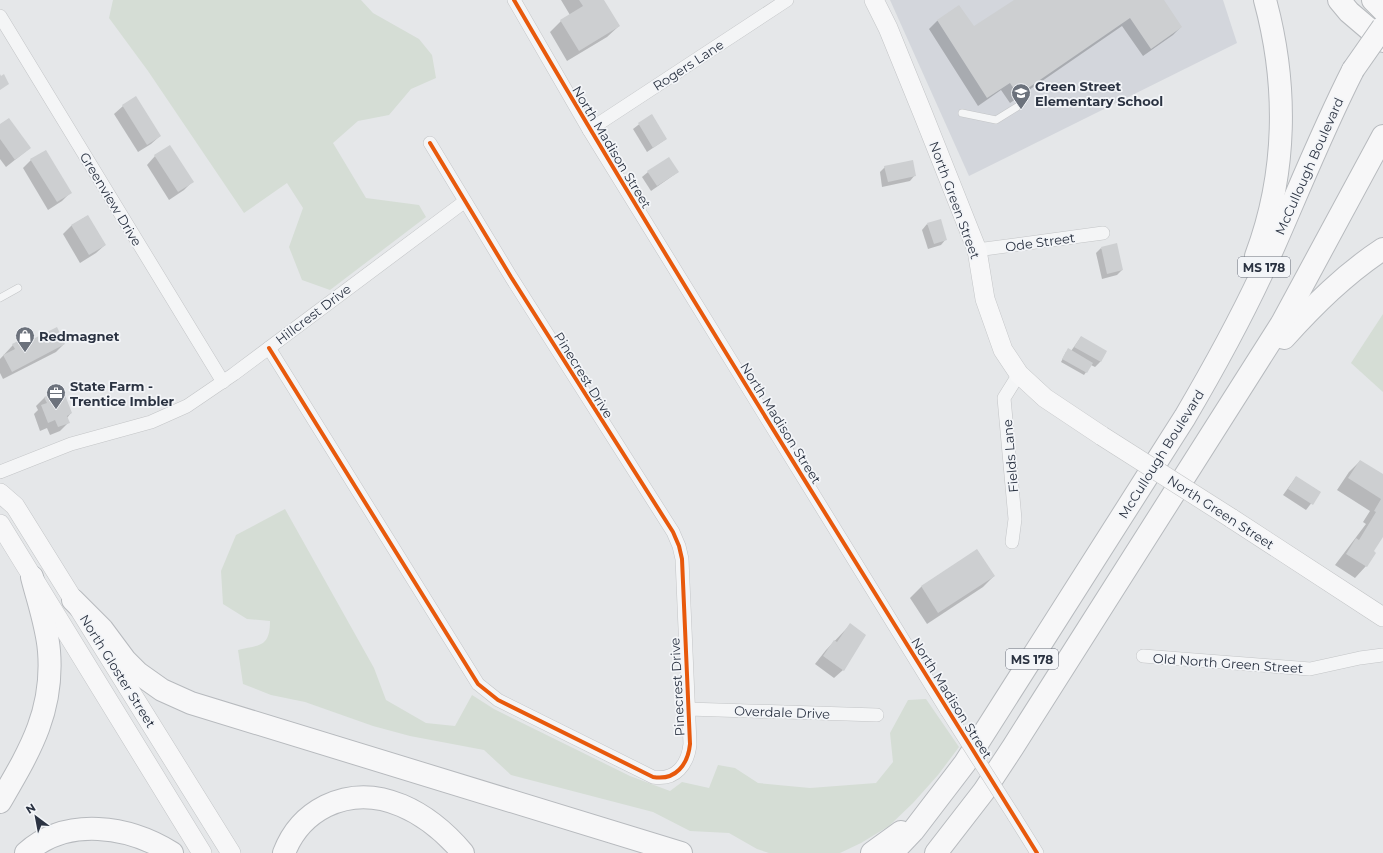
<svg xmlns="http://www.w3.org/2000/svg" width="1383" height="853" font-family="Montserrat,sans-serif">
<rect width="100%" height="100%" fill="#e5e7e9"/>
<polygon fill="#d3d6dc" points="890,0 1223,0 1237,43 969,176"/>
<g fill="#d5ddd5">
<polygon points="113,0 361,0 373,13 419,39 432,55 436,78 411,89 389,115 358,121 333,143 366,198 419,205 426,217 330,290 302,280 289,247 303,208 287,183 244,213 148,71 109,18"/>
<polygon points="1383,314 1383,392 1351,363"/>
<path d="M 285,509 L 374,668 L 386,700 L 426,723 L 455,726 L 472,695 L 494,709 L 630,776 L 670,791 L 682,782 L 709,788 L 718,765 L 735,768 L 758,783 L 810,788 L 876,783 L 893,762 L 890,733 L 908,700 L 926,699 L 959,747 L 938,775 L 913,803 L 889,826 L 861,843 L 840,853 L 769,853 L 757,849 L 729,833 L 690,831 L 653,812 L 511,775 L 484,750 L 410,736 L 373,726 L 305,702 L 271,695 L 243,684 L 238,650 C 260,645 270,647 270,621 L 247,619 L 223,604 L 221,571 L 236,535 Z"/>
</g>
<g fill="#0003">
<polygon points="561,0 603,0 619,26 607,37 567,61 550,32 561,21 570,15"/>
<polygon points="1016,0 1162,0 1181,27 1173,35 1143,56 1122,26 1010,103 1001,90 978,106 929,29 937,21 959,6 974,28"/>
<polygon points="123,106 160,136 151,144 138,152 114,114"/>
<polygon points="651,115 666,139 647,152 633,129"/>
<polygon points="0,126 30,148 6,167 0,159"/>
<polygon points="155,156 192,182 184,190 169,200 147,165"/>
<polygon points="31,160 71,192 62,201 48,210 23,168"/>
<polygon points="885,167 915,175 910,181 882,187 880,172"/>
<polygon points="648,172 678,172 651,191 642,177"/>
<polygon points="87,216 105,245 96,253 80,263 63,234 71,226"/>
<polygon points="927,224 946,239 941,245 928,249 922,230"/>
<polygon points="1101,248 1122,270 1117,275 1102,279 1096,253"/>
<polygon points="1081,337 1106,352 1100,362 1095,367 1091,365 1084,375 1061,362 1066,352 1071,351"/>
<polygon points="64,344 56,352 3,379 0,373 0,359 13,345"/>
<polygon points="45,397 58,399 71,413 67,418 68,423 60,431 50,435 47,428 40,431 34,414 38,410 36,406"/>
<polygon points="1360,461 1383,476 1383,535 1372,552 1366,566 1355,578 1335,565 1366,524 1363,522 1370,511 1337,490 1349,472"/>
<polygon points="1296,477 1320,492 1306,510 1283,495"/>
<polygon points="977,550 994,576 983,587 927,624 910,598 921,587"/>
<polygon points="850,625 843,670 834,678 815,664 826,650"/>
</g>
<g fill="#cdcfd1">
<polygon points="579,0 604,0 620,26 579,51 560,20 583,6"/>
<polygon points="1014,0 1164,0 1182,27 1151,49 1130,18 1018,95 1010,83 987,98 937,20 959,5 974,26"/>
<polygon points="0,74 1,76 4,74 9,84 0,90"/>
<polygon points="136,96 161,136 147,145 122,105"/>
<polygon points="652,114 667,139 653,148 638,123"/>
<polygon points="9,118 31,148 15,160 0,139 0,124"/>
<polygon points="170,145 194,182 178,192 154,155"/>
<polygon points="46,150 72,193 57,202 30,159"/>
<polygon points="669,157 679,172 657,186 647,171"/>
<polygon points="913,160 916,176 888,182 884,166"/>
<polygon points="88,215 106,245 89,255 71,225"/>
<polygon points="941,219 947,240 934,244 927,223"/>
<polygon points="1117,243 1123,270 1107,274 1101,247"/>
<polygon points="57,327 65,344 12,372 3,355 15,349 12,344 22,339 25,343"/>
<polygon points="1081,336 1107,351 1101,362 1074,347"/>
<polygon points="1068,348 1093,363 1087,373 1062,359"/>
<polygon points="56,392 58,398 65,395 72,413 67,416 70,423 58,427 55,420 48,423 41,405 47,403 44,397"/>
<polygon points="1360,460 1383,474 1383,537 1374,551 1376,553 1367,567 1346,554 1356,538 1359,540 1376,512 1374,511 1381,499 1348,478"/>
<polygon points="1296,476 1321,492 1313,505 1288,489"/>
<polygon points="977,549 995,576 938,613 921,586"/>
<polygon points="850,623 866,635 844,671 823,656 834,640 837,642"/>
</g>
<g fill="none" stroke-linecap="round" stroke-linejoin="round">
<defs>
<g id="lane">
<polyline points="962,113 996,120 1017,107"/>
<polyline points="0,298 18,288"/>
</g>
<g id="street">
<polyline points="514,0 589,130 947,711"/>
<polyline points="0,16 223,382"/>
<polyline points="589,130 787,0"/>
<polyline points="977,250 1103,233"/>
<path d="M 269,348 L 478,684 L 498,700 L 653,777 C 676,781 688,764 690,744 L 682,559 L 679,546 L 673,532 L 511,277 L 430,143"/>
<polyline points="0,472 71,444 151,422 187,406 234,374 464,202"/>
<polyline points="1012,542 1015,519 1004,398 1019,374"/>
<polyline points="1143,656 1310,669 1360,658 1383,655"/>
<polyline points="688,709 877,715"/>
<polyline points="1014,816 1037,853"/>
</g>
<g id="secondary">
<polyline points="874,0 888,28 923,114 977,250 985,299 1003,350 1019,374 1045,398 1102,436"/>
<polyline points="0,493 15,506 231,853"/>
<polyline points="1231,518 1383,617"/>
<polyline points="0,524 202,853"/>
</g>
<g id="highway">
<polyline points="1339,0 1349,12 1383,41"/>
<polyline points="1373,0 1383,10"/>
<path d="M 1256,256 C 1287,173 1288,85 1265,0"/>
<path d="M 1284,338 C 1314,305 1345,274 1383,249"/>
<polyline points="73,600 102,629 125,660 138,673 162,690 191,703 681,853"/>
<path d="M 0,802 C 29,752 54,712 49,651 C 47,626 38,601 32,577"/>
<path d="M 26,853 C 67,816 129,826 172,853"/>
<path d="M 284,853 C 292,832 306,816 326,806 C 378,781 430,814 463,853"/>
<polyline points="872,853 901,832"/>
<path d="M 892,853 L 913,831 L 965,763 L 1185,417 C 1212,371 1238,324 1261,275 C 1292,207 1319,137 1353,70"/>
<polyline points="936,853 984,791 1013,747 1282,323 1383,136"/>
</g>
</defs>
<use href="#lane" stroke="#c3c5c7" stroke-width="8"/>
<use href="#street" stroke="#c3c5c7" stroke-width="14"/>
<use href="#secondary" stroke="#c3c5c7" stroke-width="20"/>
<use href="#highway" stroke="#b7babe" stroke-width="24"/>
<use href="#lane" stroke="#f4f5f6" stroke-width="7"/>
<use href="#street" stroke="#f4f5f6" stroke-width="13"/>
<use href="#secondary" stroke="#f7f7f8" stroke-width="19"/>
<use href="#highway" stroke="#f7f7f8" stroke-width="22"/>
<defs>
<polyline id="street-bridge" points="947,711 1014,816"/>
<polyline id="secondary-bridge" points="1102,436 1231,518"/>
<polyline id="highway-bridge" points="1353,70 1383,27"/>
</defs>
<use href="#street-bridge" stroke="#c3c5c7" stroke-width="14" stroke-linecap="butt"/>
<use href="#secondary-bridge" stroke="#c3c5c7" stroke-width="20" stroke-linecap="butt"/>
<use href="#highway-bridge" stroke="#b7babe" stroke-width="24" stroke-linecap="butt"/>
<use href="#street-bridge" stroke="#f4f5f6" stroke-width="13"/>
<use href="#secondary-bridge" stroke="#f7f7f8" stroke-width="19"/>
<use href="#highway-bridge" stroke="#f7f7f8" stroke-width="22"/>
<defs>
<g id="cycleway">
<path d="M 514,0 C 682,288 861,570 1037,853"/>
<path d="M 269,348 L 478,684 L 498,700 L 653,777 C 676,781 688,764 690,744 L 682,559 L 679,546 L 673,532 L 511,277 L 430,143"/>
</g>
</defs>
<use href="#cycleway" stroke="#f3f5f8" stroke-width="6"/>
<use href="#cycleway" stroke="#e8590c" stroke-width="4"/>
</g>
<defs>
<symbol id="school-pin" viewBox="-11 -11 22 30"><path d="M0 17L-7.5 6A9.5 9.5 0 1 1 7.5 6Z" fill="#6c727c" stroke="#f3f5f8"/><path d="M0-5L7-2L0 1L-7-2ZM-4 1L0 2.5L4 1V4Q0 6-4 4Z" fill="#fff"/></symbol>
<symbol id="shop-pin" viewBox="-11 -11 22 30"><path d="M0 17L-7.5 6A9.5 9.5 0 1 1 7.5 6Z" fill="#6c727c" stroke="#f3f5f8"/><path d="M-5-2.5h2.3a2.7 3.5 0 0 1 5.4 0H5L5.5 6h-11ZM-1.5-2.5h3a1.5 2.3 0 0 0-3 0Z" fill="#fff"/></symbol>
<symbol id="office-pin" viewBox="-11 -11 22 30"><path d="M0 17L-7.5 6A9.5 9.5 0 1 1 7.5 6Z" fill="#6c727c" stroke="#f3f5f8"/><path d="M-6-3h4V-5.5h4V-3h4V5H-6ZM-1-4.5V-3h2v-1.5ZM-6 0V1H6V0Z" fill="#fff"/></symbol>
</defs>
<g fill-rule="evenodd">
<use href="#school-pin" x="1010" y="82" width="22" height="30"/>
<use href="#shop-pin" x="14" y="325" width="22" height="30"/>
<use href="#office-pin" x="45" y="382" width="22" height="30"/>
</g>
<g text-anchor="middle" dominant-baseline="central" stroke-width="3.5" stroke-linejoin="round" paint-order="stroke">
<g fill="#f3f5f8" stroke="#676d79" stroke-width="1">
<rect x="1238" y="257" width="52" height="20" rx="3"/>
<rect x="1006" y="649" width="52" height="20" rx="3"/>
</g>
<g font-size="12" font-weight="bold" fill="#2b3342">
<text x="1264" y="267">MS 178</text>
<text x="1032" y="659">MS 178</text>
</g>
<g font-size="13" fill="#2b3342" stroke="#f3f5f8">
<text transform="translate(688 65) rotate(-33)">Rogers Lane</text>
<text transform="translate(612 147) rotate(59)">North Madison Street</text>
<text transform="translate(1309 166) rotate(-66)">McCullough Boulevard</text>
<text transform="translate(111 199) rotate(59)">Greenview Drive</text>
<text transform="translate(955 200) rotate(70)">North Green Street</text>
<text transform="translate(1040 242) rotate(-8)">Ode Street</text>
<text transform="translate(313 314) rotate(-37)">Hillcrest Drive</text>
<text transform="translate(584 375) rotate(58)">Pinecrest Drive</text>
<text transform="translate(781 423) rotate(58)">North Madison Street</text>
<text transform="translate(1161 454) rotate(-58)">McCullough Boulevard</text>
<text transform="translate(1010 456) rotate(-95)">Fields Lane</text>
<text transform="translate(1221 512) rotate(33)">North Green Street</text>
<text transform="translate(1228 663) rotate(4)">Old North Green Street</text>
<text transform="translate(118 671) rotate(58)">North Gloster Street</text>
<text transform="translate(677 687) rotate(-93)">Pinecrest Drive</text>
<text transform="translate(952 698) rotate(58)">North Madison Street</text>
<text transform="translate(782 712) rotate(2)">Overdale Drive</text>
</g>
<g font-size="13" font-weight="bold" fill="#2b3342" stroke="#f3f5f8" text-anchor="start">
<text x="1035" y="86">Green Street<tspan x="1035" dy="15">Elementary School</tspan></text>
<text x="39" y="336">Redmagnet</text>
<text x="70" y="386">State Farm -<tspan x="70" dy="15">Trentice Imbler</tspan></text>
</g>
</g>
<g transform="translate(36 817) rotate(328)" stroke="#f3f5f8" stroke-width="3" paint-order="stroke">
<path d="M0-3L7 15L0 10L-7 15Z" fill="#2b3342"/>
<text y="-6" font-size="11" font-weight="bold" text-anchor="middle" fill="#2b3342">N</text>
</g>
</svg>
